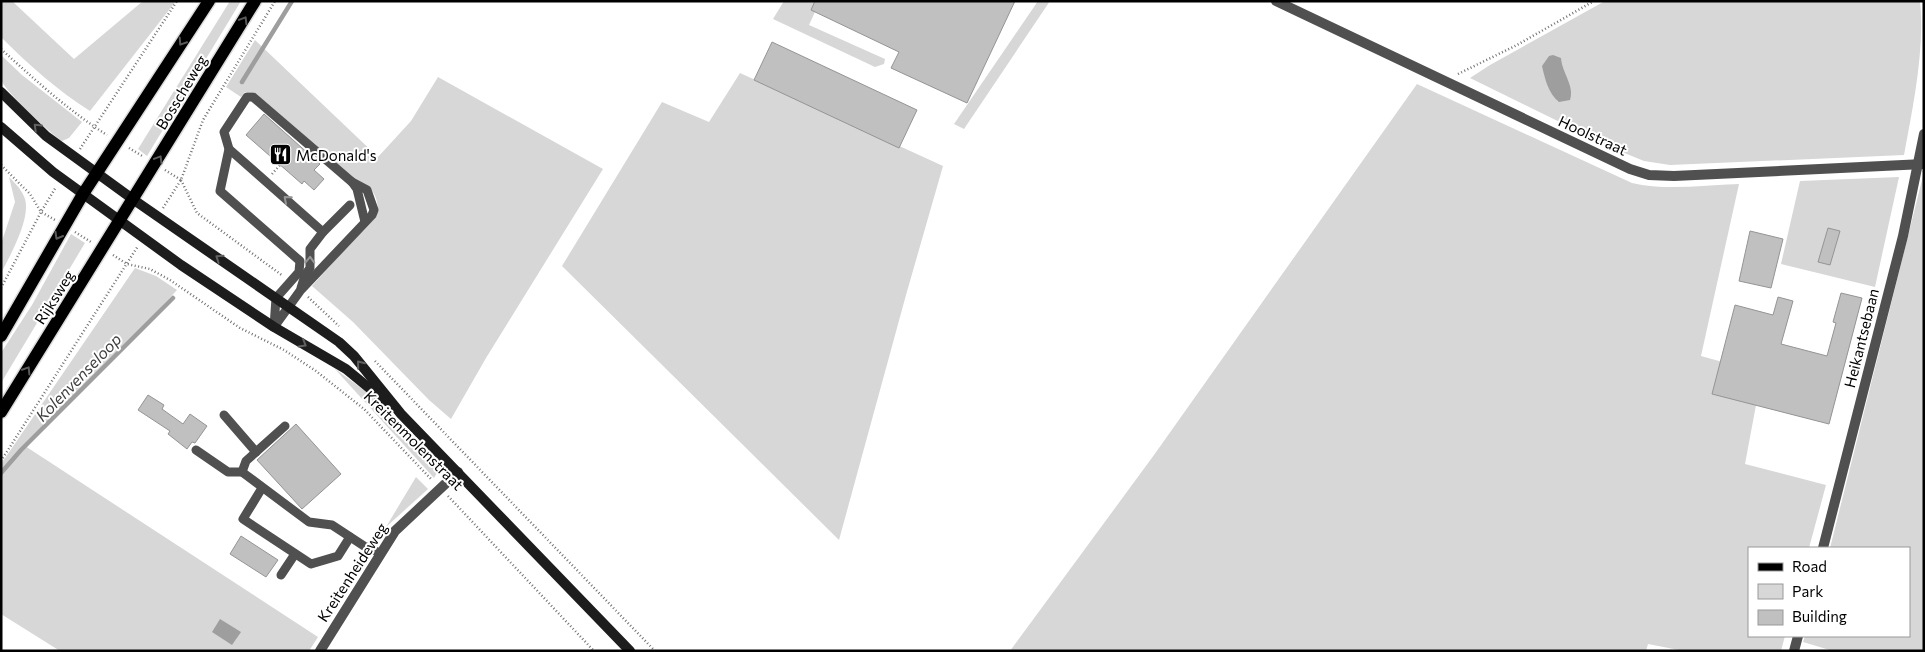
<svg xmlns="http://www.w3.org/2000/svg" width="1925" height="652" font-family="Commissioner,sans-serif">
<rect width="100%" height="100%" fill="#fff"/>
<g fill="#d7d7d7">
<path d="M 1,1 L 12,1 L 74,59 L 143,1 L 176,1 L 90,111 C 57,90 30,66 3,39 L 1,37 Z"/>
<polygon points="230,1 241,1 147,156 138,149"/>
<polygon points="784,1 820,1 809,25 885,59 884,64 875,67 773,19"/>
<polygon points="1038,1 1050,1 964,129 954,124"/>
<path d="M 1605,1 L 1920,1 C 1925,49 1913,107 1904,155 L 1670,165 L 1644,161 L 1617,150 L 1470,78 L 1490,65 Z"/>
<path d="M 255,40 L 378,157 L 411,121 L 438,77 L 603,169 L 486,358 L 451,419 L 429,400 L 353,322 L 312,286 L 377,213 C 380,201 372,184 359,182 L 254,92 L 245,92 L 241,97 L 226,87 Z"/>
<path d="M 1,55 L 22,75 L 82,122 L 69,138 L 62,141 C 51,134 3,90 1,79 C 0,72 1,63 1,55 Z"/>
<polygon points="740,73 943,166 906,295 839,540 562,266 662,102 709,122"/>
<path d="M 1417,84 L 1632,183 C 1666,191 1704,185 1739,184 L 1701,356 L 1762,373 L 1745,464 L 1826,485 L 1809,548 L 1749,548 L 1749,636 L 1785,636 L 1781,651 L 1684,651 L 1648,644 L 1646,651 L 1010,651 L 1154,455 Z"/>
<polygon points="1923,176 1924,651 1833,651 1803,642 1805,636 1909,636 1909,548 1830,548"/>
<path d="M 9,177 C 16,184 22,190 25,199 C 31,218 10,256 1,273 L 1,244 L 15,202 Z"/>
<polygon points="1899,177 1875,287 1781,264 1800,181"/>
<polygon points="71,234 85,243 1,383 1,353 32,305"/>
<polygon points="135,268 156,276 177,290 109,363 25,446 318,637 309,651 60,651 1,614 1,464"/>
<polygon points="334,368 373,397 437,464 439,469 434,478"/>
<polygon points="416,477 428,489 386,527"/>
</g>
<g fill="#9e9e9e">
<path d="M 1553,55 L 1561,58 C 1562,73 1575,86 1570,100 L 1559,102 C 1548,93 1545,79 1542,66 L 1549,56 Z"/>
<polygon points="220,619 241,632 232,645 212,632"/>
</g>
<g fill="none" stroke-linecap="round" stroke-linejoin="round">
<g stroke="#9e9e9e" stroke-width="4.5">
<polyline points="242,82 292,1"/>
<polyline points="1,473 21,450 173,298"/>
</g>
</g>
<g fill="#c0c0c0" stroke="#949494">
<polygon points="815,1 1015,1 967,103 891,68 899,52 811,10"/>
<polygon points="772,42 917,110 899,148 754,80"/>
<polygon points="264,114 320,164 314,170 324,179 314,190 304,181 302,184 246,135"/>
<polygon points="1828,228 1840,231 1830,265 1818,262"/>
<polygon points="1750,231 1783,239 1771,288 1739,281"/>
<polygon points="1841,293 1862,298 1829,424 1712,394 1735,305 1773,315 1778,297 1793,301 1781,344 1827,356 1836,323 1833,322"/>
<polygon points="148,395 164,405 162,409 183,424 190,414 207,426 195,443 192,442 187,449 168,434 170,431 138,410"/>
<polygon points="296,424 341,474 302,509 257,460"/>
<polygon points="241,536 278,560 266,577 230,554"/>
</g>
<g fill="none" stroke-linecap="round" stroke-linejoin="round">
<defs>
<g id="primary">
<polyline points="1,336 83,194 209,1"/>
<polyline points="1,412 255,1"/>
</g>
</defs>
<use href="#primary" stroke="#dbdbdb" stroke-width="15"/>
<g stroke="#727272" stroke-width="2.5" stroke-dasharray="1 2.5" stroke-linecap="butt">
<path d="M 1,49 C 34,79 69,111 107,135"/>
<polyline points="1458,74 1517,45 1594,1"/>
<polyline points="129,148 144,157"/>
<polyline points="80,149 177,1"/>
<polyline points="1,165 30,194 41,212 55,220"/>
<polyline points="165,170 181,180"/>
<polyline points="272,174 280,165"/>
<polyline points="181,180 197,213 283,276"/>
<polyline points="163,208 181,180 203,120 275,1"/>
<polyline points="75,232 91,242"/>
<polyline points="113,255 127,264 150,269 170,280 240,328 284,350 316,371 364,409 432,480"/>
<polyline points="1,288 41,212 56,187"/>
<polyline points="308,297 339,326"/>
<polyline points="375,361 655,651"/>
<polyline points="1,461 138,246"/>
<polyline points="448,496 594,651"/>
</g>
<g stroke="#505050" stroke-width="9">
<polygon points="247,97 253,97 352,182 367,190 374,210 372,215 300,291 274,327 276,298 299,272 300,261 220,191 229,149 224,132"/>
<polyline points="229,149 323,232"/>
<polyline points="352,182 357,189 365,222"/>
<polyline points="301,288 305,275 310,268 310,249 323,232 350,205"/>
<polyline points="224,415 256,452"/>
<polyline points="196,450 228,472 242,472 309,522 332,525 364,546 380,553"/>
<polyline points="242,472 246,461 285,426"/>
<polyline points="262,488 243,519 311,564 338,556 350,537"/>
<polyline points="281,575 295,554"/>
</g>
<g stroke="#505050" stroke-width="10">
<polyline points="1276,1 1630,169 1649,175 1674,176 1924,164"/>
<polyline points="1823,548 1903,236 1924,134"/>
<polyline points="320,651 395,531 458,472"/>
<polyline points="1794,651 1798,636"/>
</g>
<g stroke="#1d1d1d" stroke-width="10">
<polyline points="1,92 46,136 134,200 339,342 354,356 401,414 630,651"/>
<polyline points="1,127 53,172 181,265 274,327 346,369 385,401"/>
</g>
<use href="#primary" stroke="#000" stroke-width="12"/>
</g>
<defs><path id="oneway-chevron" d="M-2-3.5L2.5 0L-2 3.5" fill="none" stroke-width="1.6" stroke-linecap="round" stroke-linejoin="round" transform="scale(1.25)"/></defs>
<g stroke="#595959">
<use href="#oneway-chevron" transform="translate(244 20) rotate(-59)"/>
<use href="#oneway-chevron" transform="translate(182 42) rotate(123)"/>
<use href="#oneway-chevron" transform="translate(159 159) rotate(-59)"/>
<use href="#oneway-chevron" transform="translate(58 236) rotate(120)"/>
<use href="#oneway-chevron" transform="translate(27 370) rotate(-58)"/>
</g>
<g stroke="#616161">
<use href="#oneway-chevron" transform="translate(37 127) rotate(-136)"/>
<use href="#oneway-chevron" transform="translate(219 258) rotate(-146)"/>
<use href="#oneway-chevron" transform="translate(303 344) rotate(31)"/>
<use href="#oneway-chevron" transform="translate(360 364) rotate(-129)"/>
</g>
<g stroke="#969696">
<use href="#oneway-chevron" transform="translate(287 199) rotate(-139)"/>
<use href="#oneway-chevron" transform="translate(310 260) rotate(-88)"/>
</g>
<defs>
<symbol id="restaurant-square" viewBox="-11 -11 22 22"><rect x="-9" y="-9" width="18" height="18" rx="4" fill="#000" stroke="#fff"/><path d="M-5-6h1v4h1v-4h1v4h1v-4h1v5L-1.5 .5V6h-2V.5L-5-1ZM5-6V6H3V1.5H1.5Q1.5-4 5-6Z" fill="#fff"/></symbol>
</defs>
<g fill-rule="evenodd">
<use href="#restaurant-square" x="268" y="142" width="25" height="25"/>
</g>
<g text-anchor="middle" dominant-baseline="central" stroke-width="4" stroke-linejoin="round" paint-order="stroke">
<g font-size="15" fill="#000" stroke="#fff">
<text transform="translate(181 92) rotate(-59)">Bosscheweg</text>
<text transform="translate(1593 135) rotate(25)">Hoolstraat</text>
<text transform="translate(54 297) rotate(-58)">Rijksweg</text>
<text transform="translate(1861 338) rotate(-76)">Heikantsebaan</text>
<text transform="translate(414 440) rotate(45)">Kreitenmolenstraat</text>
<text transform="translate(352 572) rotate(-57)">Kreitenheideweg</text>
</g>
<g font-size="15" fill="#000" stroke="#fff" text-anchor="start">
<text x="296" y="155">McDonald's</text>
</g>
<g font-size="16" font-style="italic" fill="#3f3f3f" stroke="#fff">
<text transform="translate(78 377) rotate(-46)">Kolenvenseloop</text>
</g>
</g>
<rect width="1925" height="652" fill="none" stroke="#000000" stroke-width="5"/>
<rect x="1748" y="547" width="162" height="90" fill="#ffffff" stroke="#999999"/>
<rect x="1758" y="563" width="25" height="8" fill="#000000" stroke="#999999"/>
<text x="1792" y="572" font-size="15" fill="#000000">Road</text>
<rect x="1758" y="584" width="25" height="15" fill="#d7d7d7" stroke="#999999"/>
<text x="1792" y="597" font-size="15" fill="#000000">Park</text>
<rect x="1758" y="610" width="25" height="15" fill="#c0c0c0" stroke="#999999"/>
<text x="1792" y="622" font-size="15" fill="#000000">Building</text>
</svg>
